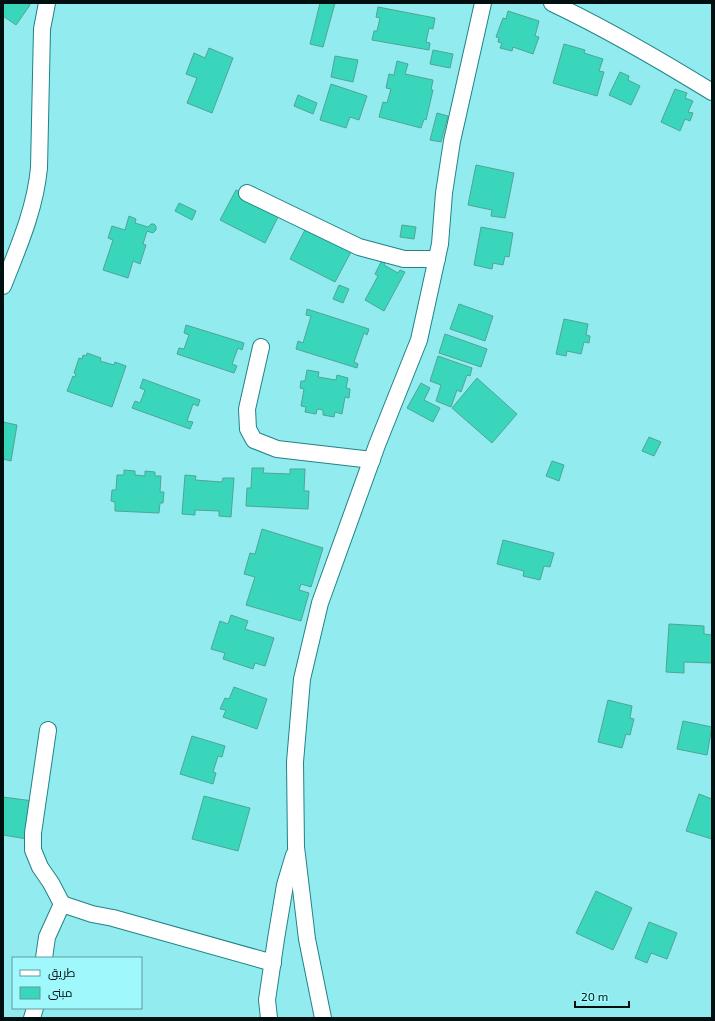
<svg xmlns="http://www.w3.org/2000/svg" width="715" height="1021" font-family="'Exo 2',Cairo,sans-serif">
<rect width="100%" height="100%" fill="#91ebef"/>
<g fill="#39d6bc" stroke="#50a594">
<polygon points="3,3 27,3 30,5 16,25 3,16"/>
<polygon points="320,3 335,3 323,47 310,44"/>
<polygon points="378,7 435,18 433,29 429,28 426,42 430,43 429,50 372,40 374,31 377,31 380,18 376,17"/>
<polygon points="508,11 539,21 535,36 539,37 533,54 513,47 512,51 500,48 502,43 498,42 499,38 496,37 503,18 506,19"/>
<polygon points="564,44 585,50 584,53 603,59 599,71 604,72 597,96 553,83"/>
<polygon points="209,48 233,58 212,113 187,103 197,78 186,74 194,53 205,58"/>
<polygon points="433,50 453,54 450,68 430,64"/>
<polygon points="335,56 358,60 353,82 331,77"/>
<polygon points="397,61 408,64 405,74 433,80 431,90 433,90 426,120 424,119 421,128 379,117 383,102 387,103 391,89 386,88 389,74 394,75"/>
<polygon points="620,72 629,76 628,80 640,86 631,105 609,95"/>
<polygon points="331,84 367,96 359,120 350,117 346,128 320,120"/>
<polygon points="675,89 687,93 685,98 693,101 688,112 693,113 690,121 685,119 680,131 661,122"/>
<polygon points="298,95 317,103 313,114 294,106"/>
<polygon points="437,113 448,116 441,142 430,140"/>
<polygon points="476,165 514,173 505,218 491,216 492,210 468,205"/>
<polygon points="236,190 280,213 265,243 220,220"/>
<polygon points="179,203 196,211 192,220 175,211"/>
<polygon points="129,216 136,219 135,223 148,227 151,224 154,224 156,226 156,230 153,233 147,231 143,244 146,245 140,264 133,261 128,278 103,270 113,240 108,238 112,226 125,230"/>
<polygon points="402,225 416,227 414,239 400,237"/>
<polygon points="307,226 352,250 335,282 290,259"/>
<polygon points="481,227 513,233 509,257 505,256 503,265 493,263 492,269 474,265"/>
<polygon points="382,260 385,262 384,265 398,273 400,270 405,272 384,311 365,300 378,276 375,274"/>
<polygon points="339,285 349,289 343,303 333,299"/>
<polygon points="459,304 493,316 485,341 450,329"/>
<polygon points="307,309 369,329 367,335 364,333 354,362 358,364 357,368 296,349 298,341 303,343 311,316 306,315"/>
<polygon points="564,319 588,324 586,335 590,336 589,343 584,342 581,354 567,351 566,356 556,354"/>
<polygon points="186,325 244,343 242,350 238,348 232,364 237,366 234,373 177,354 179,348 184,349 189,335 184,333"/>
<polygon points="445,334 487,349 481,367 439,353"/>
<polygon points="87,353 101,358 100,361 114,365 115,362 126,366 112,407 67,391 73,376 75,377 76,374 74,373 79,358 82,359 83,355 86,356"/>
<polygon points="438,356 472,368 470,376 467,375 461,392 457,390 451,407 436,401 441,385 430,381"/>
<polygon points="307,370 319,372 318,377 336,380 337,375 348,378 346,388 350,389 349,398 345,397 342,414 335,412 334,417 323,415 323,410 317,409 316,414 305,412 306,407 301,406 304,389 300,388 301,381 305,381"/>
<polygon points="477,378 517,414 492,443 452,408"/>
<polygon points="143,379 200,400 198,406 193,404 187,421 193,422 190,429 132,408 135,401 140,403 145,390 140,388"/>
<polygon points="421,383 430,388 424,400 440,408 433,422 407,408"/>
<polygon points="3,422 17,425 11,461 3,459"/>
<polygon points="649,437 661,442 654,456 642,451"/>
<polygon points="552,461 564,465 559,481 546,476"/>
<polygon points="252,468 264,468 263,473 290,474 290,469 305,469 304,491 309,491 308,509 246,506 247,488 251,488"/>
<polygon points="124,470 135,471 135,475 145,476 145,471 155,472 155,476 161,476 160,492 164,492 163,503 160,503 159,513 115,511 115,502 111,501 112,490 116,490 117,475 124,475"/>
<polygon points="185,475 196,476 195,480 222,482 223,478 234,478 231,517 219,516 219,511 195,510 195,515 182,514"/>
<polygon points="262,529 323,548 311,587 301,584 299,590 309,593 301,621 246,605 255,577 244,574 250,553 255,554"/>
<polygon points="503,540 554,553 550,567 544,566 540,580 523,576 524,571 497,564"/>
<polygon points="231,615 248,621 245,629 274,638 265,666 255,663 253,669 223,659 225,653 211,649 220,621 228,624"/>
<polygon points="669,624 704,626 704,634 712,635 712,663 684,662 684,673 666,672"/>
<polygon points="234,687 267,699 257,729 223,717 226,710 220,709 225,698 229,699"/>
<polygon points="608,700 632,706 630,718 634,719 630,735 626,734 622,748 598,742"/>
<polygon points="683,721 712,727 707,755 677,749"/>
<polygon points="192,736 225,746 222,757 218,756 213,772 216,773 213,784 180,774"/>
<polygon points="699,794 712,799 712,839 686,831"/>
<polygon points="204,796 250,808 238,851 192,839"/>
<polygon points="3,797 33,801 27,839 3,835"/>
<polygon points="596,891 632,908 613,950 576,933"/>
<polygon points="649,922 677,933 667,959 651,953 647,963 635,958"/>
</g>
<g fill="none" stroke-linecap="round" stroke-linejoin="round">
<defs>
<g id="street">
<path d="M 552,3 C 607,29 660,60 712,92"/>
<polyline points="247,193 359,247 404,259 437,259"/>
<path d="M 3,286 C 18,248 35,210 39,168 L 42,29 L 47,3"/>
<polyline points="261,347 247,409 248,429 254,440 277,449 372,460"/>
<polyline points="48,730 33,833 33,850 40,867 51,883 62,904"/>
<polyline points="44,958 47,937 62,904 92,914 113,918 273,963"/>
<polyline points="32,1018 35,1008"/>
<polyline points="269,1018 267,1000 276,939 285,885 294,855"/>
<polyline points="323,1018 307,939 296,847 295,762 302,679 320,603 377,445 419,340 440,244 444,193 452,141 483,3"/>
</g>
</defs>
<use href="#street" stroke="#208387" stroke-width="18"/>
<use href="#street" stroke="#fff" stroke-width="16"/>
</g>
<rect width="715" height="1021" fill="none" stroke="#000f10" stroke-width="8"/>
<rect x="12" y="957" width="130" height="52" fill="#9ff9fc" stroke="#5f9b9e"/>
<rect x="20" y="970" width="20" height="6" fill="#ffffff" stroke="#5f9b9e"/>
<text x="48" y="977" font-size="12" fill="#000f10">طريق</text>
<rect x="20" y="987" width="20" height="12" fill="#39d6bc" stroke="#5f9b9e"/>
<text x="48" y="997" font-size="12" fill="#000f10">مبنى</text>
<path d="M575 1001v6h54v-6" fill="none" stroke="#000f10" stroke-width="2"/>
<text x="581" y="1001" font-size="12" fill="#000f10" stroke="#9ff9fc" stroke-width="3" paint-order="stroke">20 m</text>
</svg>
